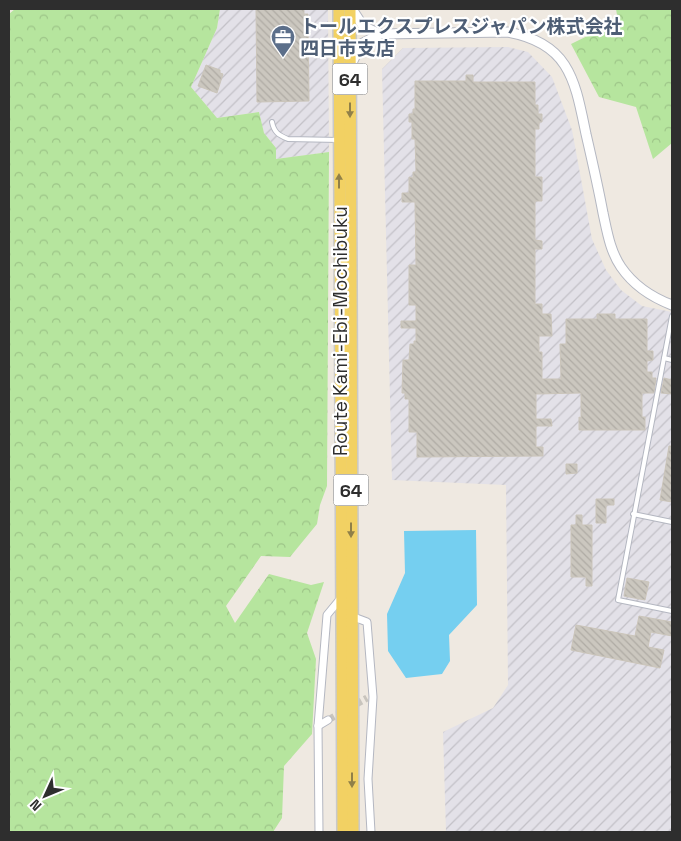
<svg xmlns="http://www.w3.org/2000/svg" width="681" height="841" font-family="'Space Grotesk','Noto Sans JP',sans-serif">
<defs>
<pattern id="industrial-furrows" width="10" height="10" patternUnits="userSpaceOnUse" patternTransform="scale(1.25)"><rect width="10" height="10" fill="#e3e1e8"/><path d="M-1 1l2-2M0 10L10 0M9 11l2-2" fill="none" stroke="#c3c1c7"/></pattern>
<pattern id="forest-crowns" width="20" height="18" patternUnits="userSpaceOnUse" patternTransform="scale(1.25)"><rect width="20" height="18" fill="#b6e59e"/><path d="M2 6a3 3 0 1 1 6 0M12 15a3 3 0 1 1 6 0" fill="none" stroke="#9dc588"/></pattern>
<pattern id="building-back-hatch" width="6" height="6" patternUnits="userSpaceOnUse" patternTransform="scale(1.25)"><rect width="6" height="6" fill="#cbc7bf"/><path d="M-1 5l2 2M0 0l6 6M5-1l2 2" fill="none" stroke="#afaba4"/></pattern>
</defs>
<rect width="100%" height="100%" fill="#efe9e1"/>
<g fill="url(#industrial-furrows)">
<polygon points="220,9 328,9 329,152 276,159 276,148 264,133 259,112 217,118 191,87 217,28"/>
<polygon points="508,47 528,52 552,77 572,130 592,239 606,270 621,290 642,306 672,312 672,832 446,832 443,732 493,708 508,685 506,485 392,480 382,69 403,48"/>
</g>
<g fill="url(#forest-crowns)">
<polygon points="15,9 220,9 217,28 191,87 217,118 259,112 264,133 276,148 276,159 329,152 327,486 320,505 317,524 290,557 261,556 226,606 235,623 269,574 311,585 324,582 307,633 316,659 312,734 284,766 282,818 273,832 9,832 9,14"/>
<polygon points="616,9 672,9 672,143 653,159 636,107 599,97 571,44 618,21"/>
</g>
<polygon fill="#75cff0" points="476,530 477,605 449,635 450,661 442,674 406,678 388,651 387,614 405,573 404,531"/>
<g fill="url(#building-back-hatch)" stroke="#cbc5ba">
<polygon points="256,9 304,9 304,14 308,14 309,101 257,102"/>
<polygon points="206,65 220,70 220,73 223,74 217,93 198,86"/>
<polygon points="466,75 473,75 473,82 535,82 535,105 538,105 538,114 542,114 542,122 539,122 539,129 535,129 535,177 542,177 542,201 535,201 535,240 542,241 542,249 535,249 535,304 542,304 542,314 551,314 552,336 539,336 539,352 542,352 542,379 561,379 560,344 566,344 566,319 597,319 597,314 615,314 615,319 647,319 647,351 653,351 653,360 647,361 647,372 652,372 652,378 656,378 654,393 642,393 642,417 645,417 645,430 579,430 579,417 581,418 581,393 536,394 536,419 551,419 552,426 536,426 536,447 543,447 543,456 417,457 417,432 409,432 409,399 405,399 405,393 402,393 403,360 409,360 410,344 414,344 414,341 416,341 416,328 401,328 401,321 416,321 416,305 409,305 409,265 416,265 415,202 402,202 402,193 409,193 409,177 413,178 413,172 416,172 415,139 412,139 412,122 409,122 409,114 413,114 413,109 415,109 415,81 466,81"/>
<polygon points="664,378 672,380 672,394 661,393"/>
<polygon points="669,446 672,446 672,502 660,500"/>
<polygon points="566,464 577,464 577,473 566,474"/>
<polygon points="596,499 614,499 614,505 606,505 606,523 596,523"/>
<polygon points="576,515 582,515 582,525 592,525 592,586 586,586 586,577 571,577 571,525 576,525"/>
<polygon points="627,578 649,582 645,600 624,596"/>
<polygon points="639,616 672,622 672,636 651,632 648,647 664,650 660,668 571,650 576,625 635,636"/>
</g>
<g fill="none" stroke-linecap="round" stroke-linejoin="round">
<polyline stroke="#c8c4bd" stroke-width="7" stroke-dasharray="7 3.5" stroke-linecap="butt" points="328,720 367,698"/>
<defs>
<g id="service">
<path d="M 272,122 C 274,132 278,135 288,139 L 339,140"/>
<polyline points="672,316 618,600 672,611"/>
<polyline points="664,358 672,360"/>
<polyline points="633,514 672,522"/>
</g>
<g id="minor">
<polyline points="351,616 367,622 373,697 368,779 371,832"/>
<polyline points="318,726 328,720"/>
<polyline points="319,832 318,726 327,615 341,598"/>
</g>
<g id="tertiary">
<polyline points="352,9 363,26 380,34"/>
<path d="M 352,63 L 361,44 L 380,34 L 507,32 C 570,43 575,81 586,134 C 592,160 598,186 603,213 C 607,231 610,251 621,267 C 634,286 651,297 672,305"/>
</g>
<g id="primary">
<polyline points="339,9 343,832"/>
<polyline points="350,9 353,832"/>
</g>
</defs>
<use href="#service" stroke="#b4b7c1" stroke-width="6"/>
<use href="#minor" stroke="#b4b7c1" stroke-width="9"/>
<use href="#tertiary" stroke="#b4b7c1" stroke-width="11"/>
<use href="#primary" stroke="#c9c9c9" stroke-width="14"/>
<use href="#service" stroke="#fff" stroke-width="4"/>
<use href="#minor" stroke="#fff" stroke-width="7"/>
<use href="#tertiary" stroke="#fff" stroke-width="9"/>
<use href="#primary" stroke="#f2d163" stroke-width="11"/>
</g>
<defs><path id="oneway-solid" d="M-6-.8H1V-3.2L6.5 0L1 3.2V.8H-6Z" transform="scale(1.25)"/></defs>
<g fill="#908048">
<use href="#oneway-solid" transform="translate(350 110) rotate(90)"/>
<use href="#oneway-solid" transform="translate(339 181) rotate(-90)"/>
<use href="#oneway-solid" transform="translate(351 530) rotate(90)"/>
<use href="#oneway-solid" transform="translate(352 780) rotate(90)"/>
</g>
<defs>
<symbol id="office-pin" viewBox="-11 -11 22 30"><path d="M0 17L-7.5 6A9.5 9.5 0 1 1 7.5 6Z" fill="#5c6f8a" stroke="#fff"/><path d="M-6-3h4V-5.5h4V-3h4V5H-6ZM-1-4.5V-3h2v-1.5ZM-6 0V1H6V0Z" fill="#fff"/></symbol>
</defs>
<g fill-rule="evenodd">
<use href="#office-pin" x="269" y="23" width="28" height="38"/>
</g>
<g text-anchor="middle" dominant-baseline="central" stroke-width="4.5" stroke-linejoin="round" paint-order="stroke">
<g fill="#fff" stroke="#6d6d6d" stroke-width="1">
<rect x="332.5" y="63.5" width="35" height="31" rx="4"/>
<rect x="333.5" y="474.5" width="35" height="31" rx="4"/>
</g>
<g font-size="18" font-weight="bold" fill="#2e2e2e">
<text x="350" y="79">64</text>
<text x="351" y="490">64</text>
</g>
<g font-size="19" font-weight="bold" fill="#4e5e75" stroke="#fff" text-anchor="start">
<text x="300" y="26">トールエクスプレスジャパン株式会社<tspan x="300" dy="22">四日市支店</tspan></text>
</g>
<g font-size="19" fill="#2e2e2e" stroke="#fff">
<text transform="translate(340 331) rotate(-90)">Route Kami-Ebi-Mochibuku</text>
</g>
</g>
<rect width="681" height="841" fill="none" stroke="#2e2e2e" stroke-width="20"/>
<g transform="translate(45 796) rotate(226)" stroke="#ffffff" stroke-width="4" paint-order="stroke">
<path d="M0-4L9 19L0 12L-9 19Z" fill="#2e2e2e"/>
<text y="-8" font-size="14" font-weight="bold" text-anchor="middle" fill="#2e2e2e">N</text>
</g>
</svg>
